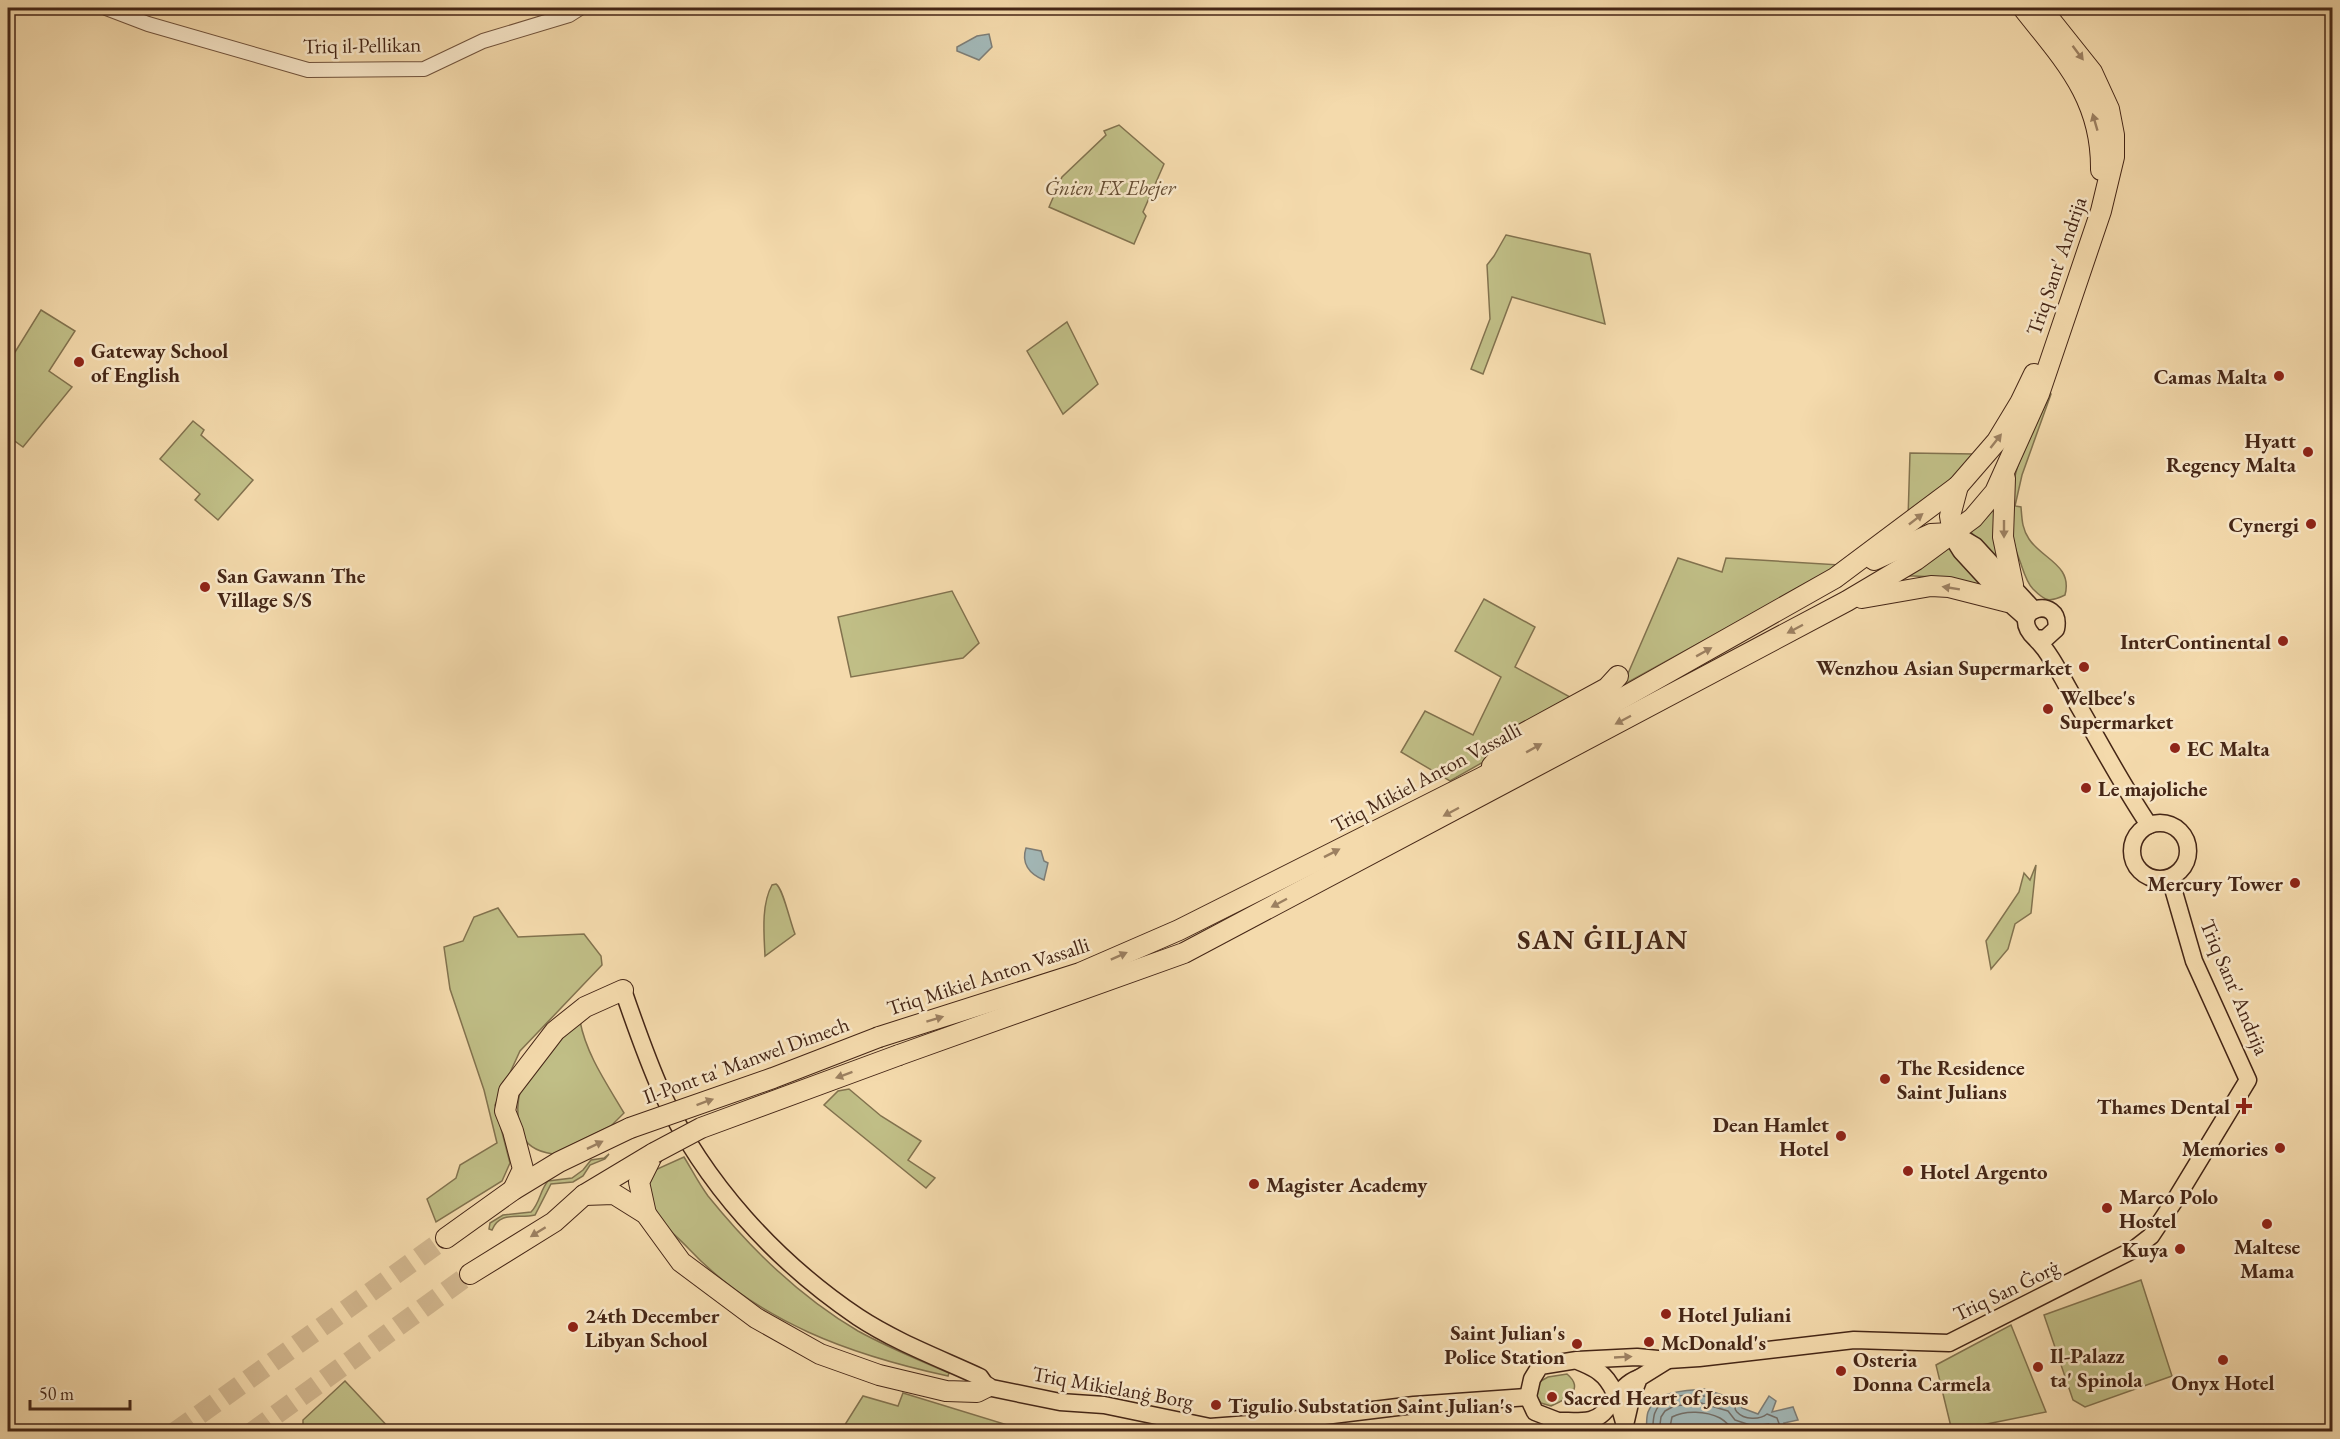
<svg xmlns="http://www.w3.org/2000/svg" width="2340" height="1439" font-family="'EB Garamond',serif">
<rect width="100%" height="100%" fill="#f4daac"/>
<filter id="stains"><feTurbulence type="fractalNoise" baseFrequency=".00333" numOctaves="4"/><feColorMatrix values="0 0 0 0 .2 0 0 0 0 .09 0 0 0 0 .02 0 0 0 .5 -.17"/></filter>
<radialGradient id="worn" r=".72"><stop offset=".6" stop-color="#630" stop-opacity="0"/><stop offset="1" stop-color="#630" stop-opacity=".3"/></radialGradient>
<g fill="#c0be86" stroke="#82724e" stroke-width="1.5">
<polygon points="1119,125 1164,164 1143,212 1146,216 1134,244 1049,207 1062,177 1106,135 1104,131"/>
<polygon points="1506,235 1590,254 1605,324 1512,297 1483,374 1471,369 1490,319 1487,265 1494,256"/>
<polygon points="41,310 75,331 49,371 72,387 23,447 8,436 8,355 12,357"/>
<polygon points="1067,322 1098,384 1063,414 1027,351"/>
<path d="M 2046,393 L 2051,394 L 2022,475 L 2015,506 L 2021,507 C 2022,519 2022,529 2029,539 C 2042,559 2073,565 2065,595 C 2049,603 2045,601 2033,589 C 2027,583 2024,573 2021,564 C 1994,501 2023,452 2046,393 Z"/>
<polygon points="193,421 204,430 201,435 253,480 218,520 195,500 200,494 160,459"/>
<polygon points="1910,453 1974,454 1957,474 1908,519"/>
<polygon points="2002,487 2006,570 1969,530"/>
<path d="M 1949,547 L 1990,590 C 1962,581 1937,575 1907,576 Z"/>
<polygon points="1678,558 1722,572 1726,558 1841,565 1623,685"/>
<polygon points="952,591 979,643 963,658 851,677 838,617"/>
<polygon points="1484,599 1535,627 1515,667 1570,697 1508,732 1485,761 1450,781 1401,752 1425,711 1473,735 1501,677 1455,651"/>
<polygon points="2036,865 2031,913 2015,924 2008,949 1991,969 1986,941 2019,892 2024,873 2030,880"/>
<path d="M 776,884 C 783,888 790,922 795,934 L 765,956 C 764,934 761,905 772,885 Z"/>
<polygon points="498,908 518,937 584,934 601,956 602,965 520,1051 495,1105 510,1163 502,1181 436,1222 427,1199 456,1178 460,1165 497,1143 484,1090 450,989 444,947 463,941 474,917"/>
<path d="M 580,1021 C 586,1054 607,1084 624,1113 L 611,1126 L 553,1154 C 539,1152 525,1146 521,1131 C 506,1080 545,1051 580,1021 Z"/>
<polygon points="849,1089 881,1116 921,1141 908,1160 935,1178 926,1188 824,1105 838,1091"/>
<path d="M 609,1154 L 605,1159 L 590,1165 L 583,1176 L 573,1182 L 551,1184 L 535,1215 C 519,1219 500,1210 492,1230 L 489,1229 L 490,1223 L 503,1215 L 531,1212 C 540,1203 540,1190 548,1181 L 572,1178 L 583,1170 L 591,1160 L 604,1158 Z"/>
<path d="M 684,1157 C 692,1170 699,1184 708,1196 C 750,1248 800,1297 858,1331 C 887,1347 919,1360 949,1373 L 948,1376 C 851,1355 758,1322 689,1249 C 679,1238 662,1225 655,1212 C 652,1205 650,1197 647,1190 L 655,1170 Z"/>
<polygon points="2141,1280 2172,1376 2085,1407 2073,1400 2044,1315"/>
<polygon points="2011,1325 2046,1412 1952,1431 1936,1365"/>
<path d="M 1567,1374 C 1586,1390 1565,1400 1551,1406 L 1541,1403 L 1536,1396 L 1539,1382 L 1548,1377 Z"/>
<polygon points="345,1381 392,1431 305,1432 303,1429 303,1420"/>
<polygon points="903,1393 1014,1427 1014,1431 841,1431 863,1396 898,1406"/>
</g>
<g fill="#a2b7b6" stroke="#7d7d76" stroke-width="1.5">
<polygon points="989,34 992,47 979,60 957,51 957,47 977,36"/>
<path d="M 1026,848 L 1041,851 L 1044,861 L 1048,863 L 1044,880 C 1029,874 1021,863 1026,848 Z"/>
<path d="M 1704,1389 L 1741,1401 L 1742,1408 L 1758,1414 L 1769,1396 L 1776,1401 L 1772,1412 L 1793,1407 L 1798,1420 L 1784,1423 L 1789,1431 L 1646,1431 C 1647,1426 1646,1418 1648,1412 C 1656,1390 1684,1391 1704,1389 Z"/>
</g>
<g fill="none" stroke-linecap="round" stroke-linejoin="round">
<g stroke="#746e66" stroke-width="1.5">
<path d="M 1652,1432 C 1654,1422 1652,1412 1660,1405 C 1677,1389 1713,1395 1732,1405 C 1739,1409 1732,1406 1737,1412 C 1744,1420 1760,1420 1767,1414 L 1777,1418 L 1782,1432"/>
<polyline points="1659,1432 1661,1417 1665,1411 1674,1406 1701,1403 1728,1411 1735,1420 1753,1426 1769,1424 1773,1432"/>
<path d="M 1669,1432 L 1672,1417 C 1685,1410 1706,1411 1720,1418 C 1727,1422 1731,1429 1740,1432"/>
</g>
<g stroke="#d1b68e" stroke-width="20" stroke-dasharray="20 10" stroke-linecap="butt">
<polyline points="175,1432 446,1238"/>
<polyline points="252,1432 470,1274"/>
</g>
<defs>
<polyline id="minor" points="106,8 148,24 308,70 424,69 483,41 569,15 580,8"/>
<g id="major">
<polyline points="1953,533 1956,543 1961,551 2008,602 2026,618"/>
<polyline points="1953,533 1975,546 2034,610"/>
<path d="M 2035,638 L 2045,639 L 2056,629 C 2063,594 2003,608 2036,639 C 2051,654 2060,674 2071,693 C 2097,737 2120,782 2149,825"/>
<circle cx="2160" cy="851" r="28"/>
<path d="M 623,990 C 635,1025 647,1059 662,1093 C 704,1183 775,1261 858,1317 C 896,1342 939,1358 980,1377 L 987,1387 L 1060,1402 L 1104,1405 L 1210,1427 L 1275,1422 L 1414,1405 L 1528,1397"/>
<path d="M 1578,1361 C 1584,1364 1593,1367 1599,1372 C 1617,1385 1620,1412 1627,1432"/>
<polyline points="1528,1397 1532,1379 1540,1366 1577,1360 1637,1357 1668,1360 1699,1358 1854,1340 1949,1343 2133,1250 2151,1236 2177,1197 2248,1080 2194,961 2170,878"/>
<polyline points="1528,1397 1535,1412 1571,1426"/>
<path d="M 1561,1421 C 1570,1421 1580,1422 1590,1420 C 1611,1416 1614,1387 1639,1378"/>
<polyline points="1625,1425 1631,1399 1639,1378 1668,1360"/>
</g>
<g id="highway">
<path d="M 2023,8 C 2064,60 2102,98 2101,170"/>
<polyline points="2005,478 2003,537 2013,585"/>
<polyline points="1953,533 1950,516 1958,486"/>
<polyline points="1874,560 1931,534 1950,533"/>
<polyline points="1862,598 1931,586 1949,587 2008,602"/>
<polyline points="1492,766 1517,737 1607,688 1618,676"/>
<polyline points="879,1037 1080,973 1179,930 1483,777 1835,578 1958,486 1997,441 2020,403 2034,374"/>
<polyline points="899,1055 1184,953 1847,601 1916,560 1973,518 1995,492 2039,394 2101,211 2114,157 2114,135 2109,109 2092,72 2041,8"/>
<polyline points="513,1190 523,1169 513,1131 505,1111 509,1091 555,1031 585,1007 623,990"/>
<polyline points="584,1195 614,1194 646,1214 681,1262 756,1318 820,1354 879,1375 946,1391 977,1392 987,1387"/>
<polyline points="646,1214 639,1182 653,1154"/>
<polyline points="446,1238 513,1190 559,1162 630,1128"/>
<polyline points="470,1274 554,1222 584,1195 654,1153"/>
</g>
</defs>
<use href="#minor" stroke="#71533c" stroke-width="16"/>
<use href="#major" stroke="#452616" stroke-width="19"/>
<use href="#highway" stroke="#452616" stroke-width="22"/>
<use href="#minor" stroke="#f8e7c9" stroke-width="14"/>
<use href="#major" stroke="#f4daac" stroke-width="16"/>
<use href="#highway" stroke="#f4daac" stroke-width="20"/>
<defs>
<g id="highway-bridge">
<polyline points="630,1128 773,1078 879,1037"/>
<polyline points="654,1153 701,1128 899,1055"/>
</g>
</defs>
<use href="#highway-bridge" stroke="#452616" stroke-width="22" stroke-linecap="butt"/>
<use href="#highway-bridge" stroke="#f4daac" stroke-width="20"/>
</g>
<defs><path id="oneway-solid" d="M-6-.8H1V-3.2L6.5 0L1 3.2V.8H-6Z" transform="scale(1.5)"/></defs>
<g fill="#9c8061">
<use href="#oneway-solid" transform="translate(2078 53) rotate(53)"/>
<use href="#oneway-solid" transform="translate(2095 122) rotate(-106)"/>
<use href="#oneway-solid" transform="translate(1996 441) rotate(-52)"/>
<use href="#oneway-solid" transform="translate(1916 519) rotate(-38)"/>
<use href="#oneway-solid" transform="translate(2004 529) rotate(90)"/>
<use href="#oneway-solid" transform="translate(1951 588) rotate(-171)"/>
<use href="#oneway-solid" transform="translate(1795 629) rotate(152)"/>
<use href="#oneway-solid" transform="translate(1704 652) rotate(-29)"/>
<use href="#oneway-solid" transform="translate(1623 720) rotate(152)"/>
<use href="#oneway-solid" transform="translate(1534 748) rotate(-29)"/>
<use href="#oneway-solid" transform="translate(1451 812) rotate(152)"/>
<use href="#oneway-solid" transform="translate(1332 853) rotate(-27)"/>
<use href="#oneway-solid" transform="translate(1279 903) rotate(152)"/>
<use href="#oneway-solid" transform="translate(1119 956) rotate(-24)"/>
<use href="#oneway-solid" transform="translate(935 1019) rotate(-17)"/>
<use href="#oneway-solid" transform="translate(844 1075) rotate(160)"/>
<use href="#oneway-solid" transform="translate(705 1102) rotate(-20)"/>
<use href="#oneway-solid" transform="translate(595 1145) rotate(-26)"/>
<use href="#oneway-solid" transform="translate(538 1232) rotate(148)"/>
<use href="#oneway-solid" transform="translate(1623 1357) rotate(-3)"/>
</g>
<g fill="#8f2418" stroke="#f8e7c9" stroke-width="2">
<circle cx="79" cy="362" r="6"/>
<circle cx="2279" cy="376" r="6"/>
<circle cx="2308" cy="452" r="6"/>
<circle cx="2311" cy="524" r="6"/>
<circle cx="205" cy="587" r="6"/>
<circle cx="2283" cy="641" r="6"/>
<circle cx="2084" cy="667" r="6"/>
<circle cx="2048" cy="709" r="6"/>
<circle cx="2175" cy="748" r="6"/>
<circle cx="2086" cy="788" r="6"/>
<circle cx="2295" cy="883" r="6"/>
<circle cx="1885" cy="1079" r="6"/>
<path d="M2241 1097h6v6h6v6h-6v6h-6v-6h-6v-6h6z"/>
<circle cx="1841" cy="1136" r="6"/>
<circle cx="2280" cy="1148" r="6"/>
<circle cx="1908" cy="1171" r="6"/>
<circle cx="1254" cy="1184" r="6"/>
<circle cx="2107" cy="1208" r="6"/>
<circle cx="2267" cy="1224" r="6"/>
<circle cx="2180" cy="1249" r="6"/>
<circle cx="1666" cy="1314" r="6"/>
<circle cx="573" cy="1327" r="6"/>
<circle cx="1649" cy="1342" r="6"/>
<circle cx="1577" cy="1344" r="6"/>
<circle cx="2223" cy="1360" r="6"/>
<circle cx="2038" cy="1367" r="6"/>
<circle cx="1841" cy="1371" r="6"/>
<circle cx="1552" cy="1397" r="6"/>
<circle cx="1216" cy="1405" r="6"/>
</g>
<g text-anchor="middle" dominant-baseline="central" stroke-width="5" stroke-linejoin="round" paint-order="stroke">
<g font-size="21" fill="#452616" stroke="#f8e7c9">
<text transform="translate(362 45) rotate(-1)">Triq il-Pellikan</text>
<text transform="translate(2056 266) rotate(-71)">Triq Sant' Andrija</text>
<text transform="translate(1426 777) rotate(-28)">Triq Mikiel Anton Vassalli</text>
<text transform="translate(988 976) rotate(-18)">Triq Mikiel Anton Vassalli</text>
<text transform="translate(2235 987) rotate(67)">Triq Sant' Andrija</text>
<text transform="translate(746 1060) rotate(-20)">Il-Pont ta' Manwel Dimech</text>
<text transform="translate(2006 1290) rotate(-26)">Triq San Ġorġ</text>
<text transform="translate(1113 1387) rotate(10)">Triq Mikielanġ Borg</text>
</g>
<g font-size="21" font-style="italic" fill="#644c32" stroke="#f8e7c9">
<text x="1110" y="187">Ġnien FX Ebejer</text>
</g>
<g font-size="21" font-weight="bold" fill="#452616" stroke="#f8e7c9" text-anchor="start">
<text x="91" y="350">Gateway School<tspan x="91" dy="24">of English</tspan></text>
<text x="2267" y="376" text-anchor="end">Camas Malta</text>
<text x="2296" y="440" text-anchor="end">Hyatt<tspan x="2296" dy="24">Regency Malta</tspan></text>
<text x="2299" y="524" text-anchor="end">Cynergi</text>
<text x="217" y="575">San Gawann The<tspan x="217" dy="24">Village S/S</tspan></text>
<text x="2271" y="641" text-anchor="end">InterContinental</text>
<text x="2072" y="667" text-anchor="end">Wenzhou Asian Supermarket</text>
<text x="2060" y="697">Welbee's<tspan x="2060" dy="24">Supermarket</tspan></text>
<text x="2187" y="748">EC Malta</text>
<text x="2098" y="788">Le majoliche</text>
<text x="2283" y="883" text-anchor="end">Mercury Tower</text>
<text x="1897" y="1067">The Residence<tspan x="1897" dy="24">Saint Julians</tspan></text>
<text x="2230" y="1106" text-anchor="end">Thames Dental</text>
<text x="1829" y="1124" text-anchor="end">Dean Hamlet<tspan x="1829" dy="24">Hotel</tspan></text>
<text x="2268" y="1148" text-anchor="end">Memories</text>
<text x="1920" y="1171">Hotel Argento</text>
<text x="1266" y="1184">Magister Academy</text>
<text x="2119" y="1196">Marco Polo<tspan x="2119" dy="24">Hostel</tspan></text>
<text x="2267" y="1246" text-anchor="middle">Maltese<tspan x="2267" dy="24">Mama</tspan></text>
<text x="2168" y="1249" text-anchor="end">Kuya</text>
<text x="1678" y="1314">Hotel Juliani</text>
<text x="585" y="1315">24th December<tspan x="585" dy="24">Libyan School</tspan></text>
<text x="1565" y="1332" text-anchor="end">Saint Julian's<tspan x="1565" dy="24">Police Station</tspan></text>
<text x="1661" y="1342">McDonald's</text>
<text x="2050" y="1355">Il-Palazz<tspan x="2050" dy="24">ta' Spinola</tspan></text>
<text x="1853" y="1359">Osteria<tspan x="1853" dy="24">Donna Carmela</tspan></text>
<text x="2223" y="1382" text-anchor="middle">Onyx Hotel</text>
<text x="1564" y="1397">Sacred Heart of Jesus</text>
<text x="1228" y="1405">Tigulio Substation Saint Julian's</text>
</g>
<g font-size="27" font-weight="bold" letter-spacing="1.5" fill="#452616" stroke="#f8e7c9">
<text x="1603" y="939">SAN ĠILJAN</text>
</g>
</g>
<rect width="2340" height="1439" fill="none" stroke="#f4daac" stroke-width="30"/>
<rect x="9" y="9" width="2322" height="1421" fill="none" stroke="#452616" stroke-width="3"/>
<rect x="15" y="15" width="2310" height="1409" fill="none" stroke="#452616" stroke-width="1.5"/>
<path d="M30 1400v9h100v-9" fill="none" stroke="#452616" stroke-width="3"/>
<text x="39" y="1400" font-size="18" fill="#452616" stroke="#f8e7c9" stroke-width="4.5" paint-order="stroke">50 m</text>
<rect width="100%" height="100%" filter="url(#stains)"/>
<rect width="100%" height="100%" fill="url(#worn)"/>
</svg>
